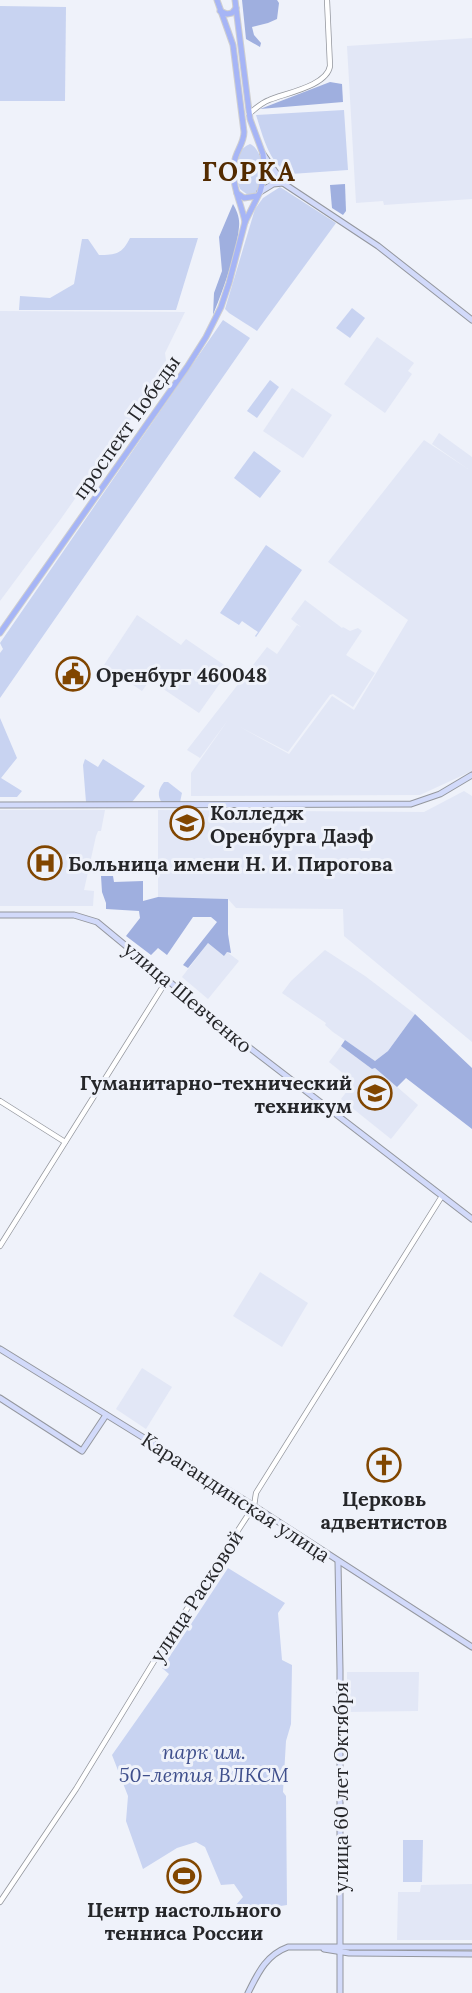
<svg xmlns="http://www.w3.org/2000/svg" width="472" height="1993" font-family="Lora,serif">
<rect width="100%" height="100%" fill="#eff2fa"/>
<g fill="#e2e7f6">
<polygon points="472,38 472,199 384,205 383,201 356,203 347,46"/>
<polygon points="0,311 185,312 165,353 167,368 60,520 0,601"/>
<polygon points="377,337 414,363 408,371 412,374 385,413 344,384"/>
<polygon points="292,388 332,415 303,458 263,431"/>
<polygon points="439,433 472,457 472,771 420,795 191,796 191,773 228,720 200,758 187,750 267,647 277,654 297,625 301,627 291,619 305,600 342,628 343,627 350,631 358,628 362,631 346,655 375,673 353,707 333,694 330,695 288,752 240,727 289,754 332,696 354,710 408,620 328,562 424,440 468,469 432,444"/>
<polygon points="137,615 181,645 186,639 230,669 199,713 150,680 142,691 104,665"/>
<polygon points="464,791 472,796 472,1042 344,936 343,909 236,908 228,899 158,897 158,810 424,812"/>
<polygon points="0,810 105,810 101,831 98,831 96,836 84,890 94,891 93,906 0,906"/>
<polygon points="208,943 223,955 227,952 239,961 208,999 182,977"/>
<polygon points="325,950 365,976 415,1014 388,1051 375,1061 333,1032 325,1025 326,1023 282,993 291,981"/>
<polygon points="341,1046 372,1069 375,1068 418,1105 391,1139 341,1099 354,1082 329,1062"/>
<polygon points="260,1272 308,1303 282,1347 233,1316"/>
<polygon points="142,1368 172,1387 146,1429 116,1409"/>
<polygon points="347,1672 419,1672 418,1711 347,1712"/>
<polygon points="472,1884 472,1940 397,1940 398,1892 420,1892 421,1885"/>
</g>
<g fill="#c8d3f1">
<polygon points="0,6 66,7 65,101 0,101"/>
<path d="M 344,110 L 348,170 L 291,174 C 269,165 263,136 256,115 Z"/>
<path d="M 250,144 C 264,150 267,182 257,192 C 254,195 251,194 248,195 L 240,189 C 234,175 233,150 250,144 Z"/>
<polygon points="280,187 336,223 257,331 229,313 225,309 255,209 263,198"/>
<path d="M 130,238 L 198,238 L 176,310 L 19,310 L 20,296 L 50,298 L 74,284 L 82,239 L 88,239 L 99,255 C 116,255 122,254 130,238 Z"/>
<polygon points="352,308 365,318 350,338 336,328"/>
<polygon points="223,320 250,338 0,698 0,653 3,649 0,643"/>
<polygon points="270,380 279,387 257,418 247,411"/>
<polygon points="254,451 281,471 260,498 234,478"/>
<polygon points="266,545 302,570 256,637 255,636 258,632 242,621 239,625 220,613"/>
<polygon points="0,718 17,758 1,778 22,791 17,797 0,797"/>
<polygon points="85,759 98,767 103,759 145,786 132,802 86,802 83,765"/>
<path d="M 164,782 L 168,782 L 182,793 L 180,802 L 162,803 C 157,795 158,790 164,782 Z"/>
<polygon points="228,1568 285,1603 278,1613 282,1660 292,1665 291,1724 286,1741 283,1792 286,1796 287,1905 274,1907 259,1914 241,1913 235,1906 243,1897 234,1884 221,1885 205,1847 196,1842 177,1848 143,1869 126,1821 128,1796 112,1755 169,1674 162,1668"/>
<polygon points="403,1840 423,1840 422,1882 403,1882"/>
</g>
<g fill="#9fafdf">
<polygon points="242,0 277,0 279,3 277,19 268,23 252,27 254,35 261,43 260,47 246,39"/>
<polygon points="330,82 342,84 343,102 260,109"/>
<polygon points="345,184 346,211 343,215 332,208 330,185"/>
<path d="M 233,204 C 237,211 240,218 239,227 C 237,252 223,290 213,315 L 214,293 L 222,271 L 219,237 Z"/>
<polygon points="101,876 113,876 114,882 143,881 143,901 158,897 228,899 228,934 231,953 227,952 224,956 208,943 188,968 183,965 217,922 211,917 193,917 167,955 158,948 151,955 126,936 140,918 139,911 106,909 106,903 102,892"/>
<polygon points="415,1014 472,1068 472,1129 406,1078 397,1087 375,1068 372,1069 341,1046 345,1040 375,1061 388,1051"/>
</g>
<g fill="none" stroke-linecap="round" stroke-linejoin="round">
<defs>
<g id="tertiary">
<path d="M 249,114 C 255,109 261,103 269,100 C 286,93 327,86 330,66 L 327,0"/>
<polyline points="0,1101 65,1142"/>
<polyline points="0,1246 167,980"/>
<polyline points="0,1902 76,1789 170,1635 248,1515 254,1506 256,1493 442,1196"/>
</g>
<g id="secondary">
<polyline points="263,154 283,183 378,246 472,320"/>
<polyline points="260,192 273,184 283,183"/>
<polyline points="0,805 411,804 440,794 472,775"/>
<polyline points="0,915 74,915 97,922 246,1045 472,1219"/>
<polyline points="0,1349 254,1506 472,1647"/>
<polyline points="0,1398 82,1451 106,1415"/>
<polyline points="338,1562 340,1670 340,1993"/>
<polyline points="324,1949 349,1953 472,1954"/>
<path d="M 248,1993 C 258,1973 266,1955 288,1947 L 472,1947"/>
</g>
<g id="primary">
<path d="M 217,0 L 233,45 L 244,132 C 244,144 235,152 234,164 C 231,185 241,202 245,222"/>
<polyline points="220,11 227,14 232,13 236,8"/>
<polyline points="237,193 244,198 257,196"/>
<polyline points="0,633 187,367 206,337 221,307 229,283 245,222 260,192 265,173 263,154 250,119 235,0"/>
</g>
</defs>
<use href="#tertiary" stroke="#94979e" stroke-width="6"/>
<use href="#secondary" stroke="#94979e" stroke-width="7"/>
<use href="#primary" stroke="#cfcfd0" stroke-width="7"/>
<use href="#tertiary" stroke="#fff" stroke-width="4.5"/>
<use href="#secondary" stroke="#d2dafa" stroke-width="5"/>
<use href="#primary" stroke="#a6b5f6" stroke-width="5"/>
</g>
<defs>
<symbol id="civic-ring" viewBox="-11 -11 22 22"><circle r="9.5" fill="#eff2fa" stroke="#814600" stroke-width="1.5"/><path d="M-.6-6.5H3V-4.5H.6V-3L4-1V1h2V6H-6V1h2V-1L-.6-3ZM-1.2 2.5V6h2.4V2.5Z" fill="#814600"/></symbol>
<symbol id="university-ring" viewBox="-11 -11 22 22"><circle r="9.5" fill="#eff2fa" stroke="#814600" stroke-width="1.5"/><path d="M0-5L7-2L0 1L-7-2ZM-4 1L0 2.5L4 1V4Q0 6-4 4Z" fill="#814600"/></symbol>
<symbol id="hospital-ring" viewBox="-11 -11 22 22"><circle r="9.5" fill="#eff2fa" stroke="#814600" stroke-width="1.5"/><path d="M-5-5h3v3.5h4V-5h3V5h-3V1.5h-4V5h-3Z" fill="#814600"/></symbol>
<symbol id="church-ring" viewBox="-11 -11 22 22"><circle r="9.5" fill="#eff2fa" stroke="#814600" stroke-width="1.5"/><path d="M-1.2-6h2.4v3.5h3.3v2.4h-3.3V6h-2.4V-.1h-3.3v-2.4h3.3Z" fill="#814600"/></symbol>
<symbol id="stadium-ring" viewBox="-11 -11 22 22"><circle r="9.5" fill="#eff2fa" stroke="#814600" stroke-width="1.5"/><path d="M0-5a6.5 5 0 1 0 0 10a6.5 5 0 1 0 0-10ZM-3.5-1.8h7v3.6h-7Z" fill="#814600"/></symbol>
</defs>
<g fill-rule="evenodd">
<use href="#civic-ring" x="54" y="655" width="38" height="38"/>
<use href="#university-ring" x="168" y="804" width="38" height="38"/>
<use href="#hospital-ring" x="26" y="844" width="38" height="38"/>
<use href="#university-ring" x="356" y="1074" width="38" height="38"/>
<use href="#church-ring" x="365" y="1446" width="38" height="38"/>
<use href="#stadium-ring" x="165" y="1857" width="38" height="38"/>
</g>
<g text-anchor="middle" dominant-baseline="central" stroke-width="6" stroke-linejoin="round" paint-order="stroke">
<g font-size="20" fill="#252629" stroke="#eff2fa">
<text transform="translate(126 427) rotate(-55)">проспект Победы</text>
<text transform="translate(188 997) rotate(40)">улица Шевченко</text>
<text transform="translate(236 1497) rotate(33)">Карагандинская улица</text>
<text transform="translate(196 1596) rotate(-57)">улица Расковой</text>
<text transform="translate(340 1787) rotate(-90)">улица 60 лет Октября</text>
</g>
<g font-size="20" font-weight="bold" fill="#252629" stroke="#eff2fa" text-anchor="start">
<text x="96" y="674">Оренбург 460048</text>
<text x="210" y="812">Колледж<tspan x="210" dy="23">Оренбурга Даэф</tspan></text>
<text x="68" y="863">Больница имени Н. И. Пирогова</text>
<text x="352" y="1082" text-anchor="end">Гуманитарно-технический<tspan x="352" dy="23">техникум</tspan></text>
<text x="384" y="1498" text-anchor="middle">Церковь<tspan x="384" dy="23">адвентистов</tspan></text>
<text x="184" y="1909" text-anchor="middle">Центр настольного<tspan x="184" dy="23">тенниса России</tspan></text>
</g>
<g font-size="20" font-style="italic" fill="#3f4f8c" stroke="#eff2fa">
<text x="204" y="1751">парк им.<tspan x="204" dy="23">50-летия ВЛКСМ</tspan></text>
</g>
<g font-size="26" font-weight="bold" letter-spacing="1.5" fill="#532b00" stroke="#eff2fa">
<text x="249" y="171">ГОРКА</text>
</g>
</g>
</svg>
